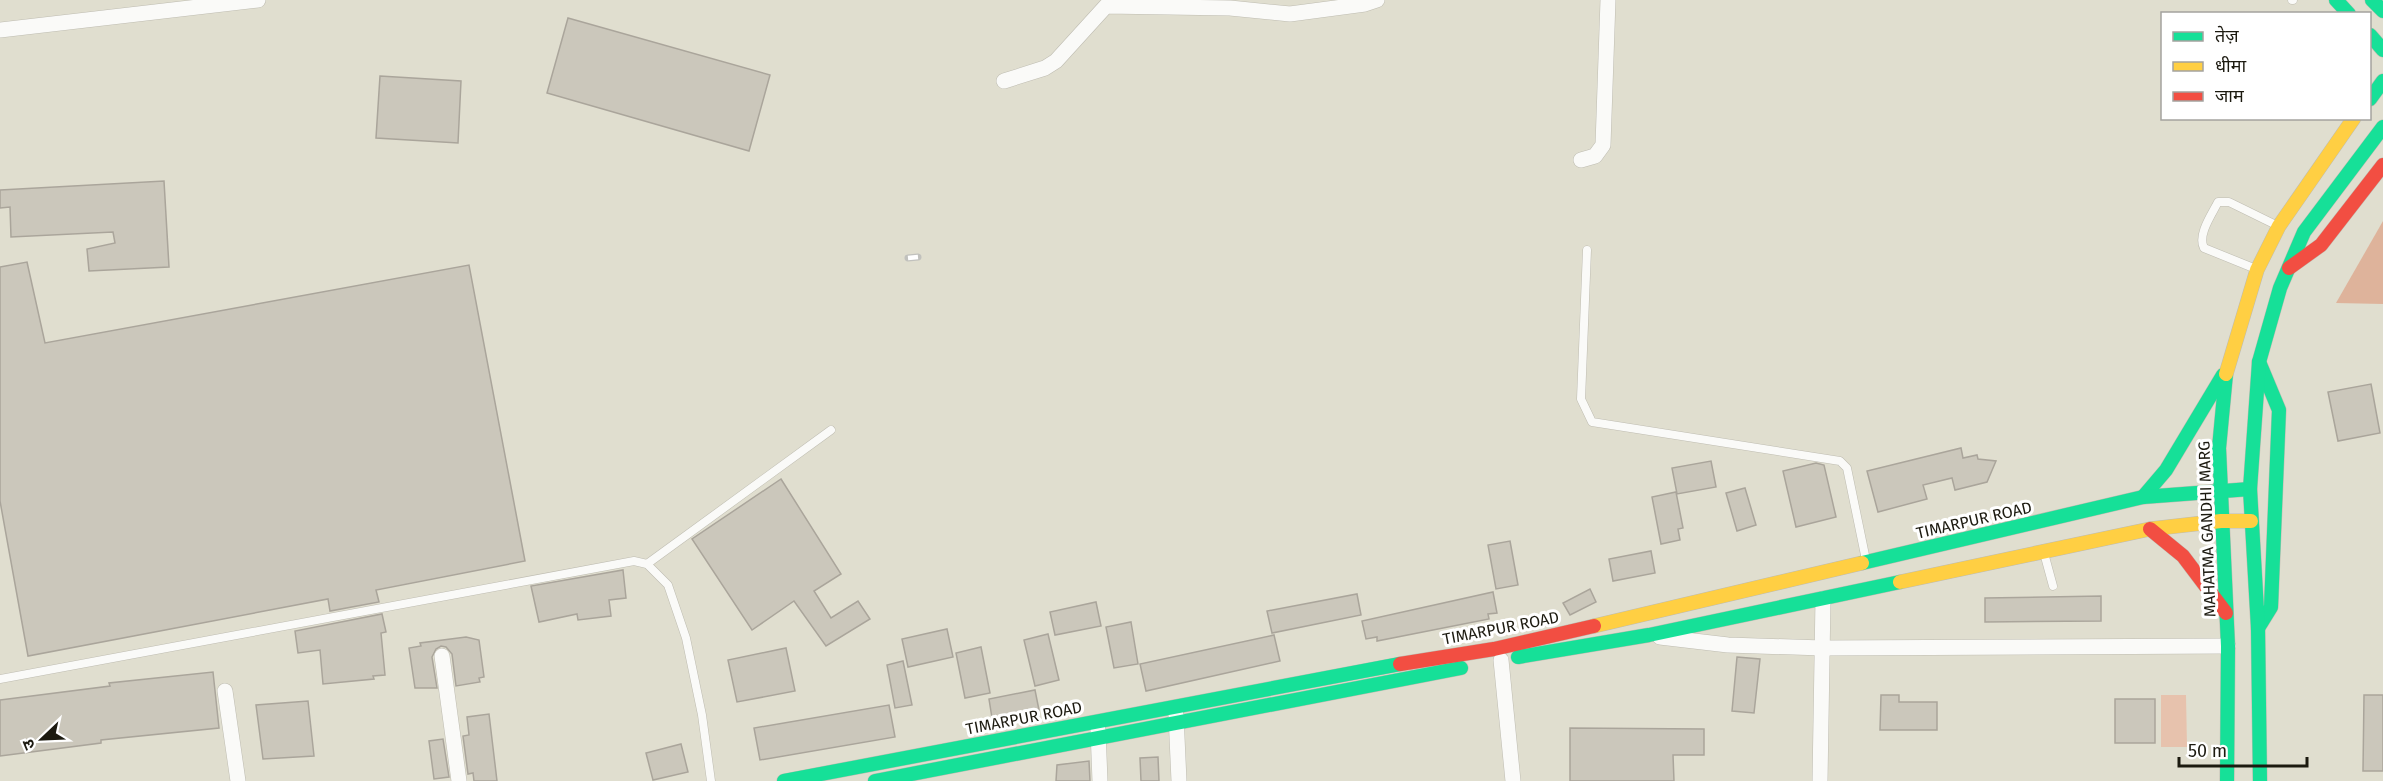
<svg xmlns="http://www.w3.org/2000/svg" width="2383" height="781" font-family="'Fira Sans','Noto Sans Devanagari',sans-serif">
<rect width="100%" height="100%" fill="#e0decf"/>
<polygon fill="#e7c2ad" points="2161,695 2186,695 2187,747 2161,747"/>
<polygon fill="#deb39b" points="2383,221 2383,304 2336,303"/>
<g fill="#cbc7bb" stroke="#aaa59b" stroke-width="1.5">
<polygon points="568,18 770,75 749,151 547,93"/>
<polygon points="380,76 461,81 458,143 376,138"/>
<polygon points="164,181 169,267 89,271 87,249 115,243 113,232 11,237 10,207 0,208 0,190"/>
<polygon points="27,262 45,343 469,265 525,561 376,590 379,602 330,611 328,599 28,656 0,501 0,267"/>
<polygon points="2371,384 2380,433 2338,441 2328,392"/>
<polygon points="1961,448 1963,458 1977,455 1978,459 1996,461 1987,482 1955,490 1952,478 1923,485 1927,499 1878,512 1867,471"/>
<polygon points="1711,461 1716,487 1677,494 1672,468"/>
<polygon points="1816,463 1824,465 1836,517 1796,527 1783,471"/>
<polygon points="781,479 841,574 814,591 831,618 858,601 870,619 826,646 794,601 752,630 692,539"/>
<polygon points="1745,488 1756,525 1737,531 1726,493"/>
<polygon points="1676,492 1683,528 1678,529 1680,540 1661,544 1652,497"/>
<polygon points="1510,541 1518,585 1496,589 1488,545"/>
<polygon points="1651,551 1655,573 1613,581 1609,559"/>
<polygon points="623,570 626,598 609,600 611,616 578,620 577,614 539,622 531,586"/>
<polygon points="1590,589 1596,602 1570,615 1563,603"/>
<polygon points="1493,592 1497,613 1488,614 1489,619 1377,641 1377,637 1366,639 1362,621"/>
<polygon points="1357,594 1361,615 1272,633 1267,611"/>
<polygon points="2101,596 2101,621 1985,622 1985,598"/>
<polygon points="1096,602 1101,626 1055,635 1050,612"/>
<polygon points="382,614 386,632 381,633 385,675 373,676 374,679 323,684 320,650 298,653 295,631"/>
<polygon points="1131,622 1138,664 1114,668 1106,627"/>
<polygon points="947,629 953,657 908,667 902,639"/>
<polygon points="1048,634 1059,680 1035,686 1024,640"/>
<polygon points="1274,635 1280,661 1146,691 1140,664"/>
<polygon points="466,637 479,640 484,677 479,678 480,682 456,686 452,654 446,647 441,646 436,649 432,657 437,688 415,688 409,648 421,646 420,643"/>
<polygon points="981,647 990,693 965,698 956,653"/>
<polygon points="786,648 795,691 737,702 728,660"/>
<polygon points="1737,657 1760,659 1754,713 1732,711"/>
<polygon points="903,661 912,705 895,708 887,665"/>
<polygon points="213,672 219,728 101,740 101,743 0,756 0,700 110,686 109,683"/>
<polygon points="1035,690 1039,710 992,718 989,699"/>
<polygon points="1881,695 1899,695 1899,702 1937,702 1937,730 1880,730"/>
<polygon points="2364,695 2383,695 2383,771 2363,771"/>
<rect x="2115" y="699" width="40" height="44"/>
<polygon points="308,701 314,756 263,759 256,705"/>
<polygon points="889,705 895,737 760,760 754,728"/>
<polygon points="489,714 497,781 474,781 473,773 468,774 463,736 469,735 467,717"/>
<polygon points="1570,728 1704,729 1704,755 1673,755 1674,781 1570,781"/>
<polygon points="443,739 449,777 434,779 429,741"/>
<polygon points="681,744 688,772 653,780 646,753"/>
<polygon points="1158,757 1159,781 1141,781 1140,758"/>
<polygon points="1089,761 1090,781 1056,781 1057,765"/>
</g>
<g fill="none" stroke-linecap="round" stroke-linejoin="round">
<defs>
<g id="lane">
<polyline points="2292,0 2293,0"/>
<polyline points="1587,250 1581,399 1592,422 1840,461 1847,468 1866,560"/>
<path d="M 2256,269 L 2204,248 C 2197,235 2212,214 2218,202 L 2229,202 L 2278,226"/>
<polyline points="2044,553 2053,586"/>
<polyline points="647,564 831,430"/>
<polyline points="0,679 634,561 647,564 668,585 686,638 702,715 711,781"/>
</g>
<g id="street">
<polyline points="0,30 258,0"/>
<polyline points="1004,81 1045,68 1056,61 1106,6 1230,8 1290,14 1365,4 1377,0"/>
<polyline points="1581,160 1595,156 1603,145 1608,0"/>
<polyline points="1660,637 1728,645 1823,648 2228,646"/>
<polyline points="442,656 459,781"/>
<polyline points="1501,660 1513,781"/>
<polyline points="225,691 238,781"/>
<polyline points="1176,715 1179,781"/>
<polyline points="1098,730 1100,781"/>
<polyline points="1820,781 1823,599"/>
</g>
<g id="fast">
<polyline points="2336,0 2349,14"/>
<polyline points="2372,0 2383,11"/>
<polyline points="2370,35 2383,50"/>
<polyline points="2370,99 2383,81"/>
<polyline points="2226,374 2219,448 2228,646 2227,781"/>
<polyline points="2143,497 2166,470 2223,375"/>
<polyline points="1862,563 2143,497 2250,489"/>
<polyline points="2258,628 2271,607 2279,410 2259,362"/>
<polyline points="1518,657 1649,635 1900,582"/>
<polyline points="784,781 1400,664"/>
<polyline points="875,781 1461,668"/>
<polyline points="2260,781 2258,628 2250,489 2259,362 2280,288 2304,232 2383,127"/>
</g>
<g id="slow">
<polyline points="2226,374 2257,270 2279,226 2354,118"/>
<polyline points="1900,582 2150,529 2221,521 2251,521"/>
<polyline points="1594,626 1862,563"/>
</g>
<g id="jam">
<polyline points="2289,268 2321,245 2383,165"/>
<polyline points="2150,529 2183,556 2226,613"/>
<polyline points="1400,664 1494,649 1594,626"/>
</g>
</defs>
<use href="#lane" stroke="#bebcb1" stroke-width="9"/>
<use href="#street" stroke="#bebcb1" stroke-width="16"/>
<use href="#fast" stroke="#bebcb1" stroke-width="15"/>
<use href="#slow" stroke="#bebcb1" stroke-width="15"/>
<use href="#jam" stroke="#bebcb1" stroke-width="15"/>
<use href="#lane" stroke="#fafaf8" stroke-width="8"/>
<use href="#street" stroke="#fafaf8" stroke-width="15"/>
<use href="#fast" stroke="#16e098" stroke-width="14"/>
<use href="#slow" stroke="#ffcf43" stroke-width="14"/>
<use href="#jam" stroke="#f24e42" stroke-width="14"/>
<defs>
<polyline id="rail" points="908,258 918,257"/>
</defs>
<use href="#rail" stroke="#c1c1bd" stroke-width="7"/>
<use href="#rail" stroke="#fff" stroke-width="4.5" stroke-dasharray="14" stroke-linecap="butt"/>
</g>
<g text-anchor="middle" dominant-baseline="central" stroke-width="6" stroke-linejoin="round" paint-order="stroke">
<g font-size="16" fill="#1c1a10" stroke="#fff">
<text transform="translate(1974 520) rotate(-13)">TIMARPUR ROAD</text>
<text transform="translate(2207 529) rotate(-92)">MAHATMA GANDHI MARG</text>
<text transform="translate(1501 628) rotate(-11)">TIMARPUR ROAD</text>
<text transform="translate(1024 718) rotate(-11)">TIMARPUR ROAD</text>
</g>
</g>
<rect x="2161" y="12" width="210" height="108" fill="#ffffff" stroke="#a4a39f" stroke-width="1.5"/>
<rect x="2173" y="32" width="30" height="9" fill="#16e098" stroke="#a4a39f" stroke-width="1.5"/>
<text x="2215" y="42" font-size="18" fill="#1c1a10">तेज़</text>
<rect x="2173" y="62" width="30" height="9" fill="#ffcf43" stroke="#a4a39f" stroke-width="1.5"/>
<text x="2215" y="72" font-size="18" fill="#1c1a10">धीमा</text>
<rect x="2173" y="92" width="30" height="9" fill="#f24e42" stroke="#a4a39f" stroke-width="1.5"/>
<text x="2215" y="102" font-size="18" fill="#1c1a10">जाम</text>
<g transform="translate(42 739) rotate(247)" stroke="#ffffff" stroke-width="4.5" paint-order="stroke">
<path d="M0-4.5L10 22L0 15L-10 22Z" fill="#1c1a10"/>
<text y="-9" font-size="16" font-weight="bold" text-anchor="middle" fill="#1c1a10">उ</text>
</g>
<path d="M2179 757v9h128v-9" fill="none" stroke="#1c1a10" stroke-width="3"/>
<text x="2188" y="757" font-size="18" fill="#1c1a10" stroke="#ffffff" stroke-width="4.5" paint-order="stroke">50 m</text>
</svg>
